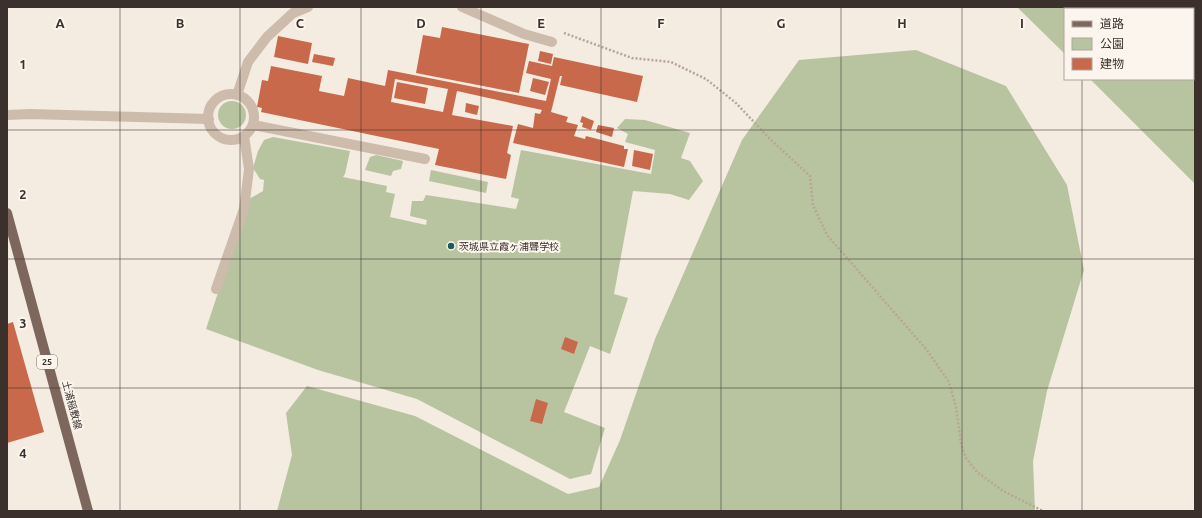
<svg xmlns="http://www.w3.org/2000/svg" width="1202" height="518" font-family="Ubuntu,'Noto Sans JP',sans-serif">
<rect width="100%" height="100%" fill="#f4ebe1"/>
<g fill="#b8c4a0">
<polygon points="1017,7 1195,7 1195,184 1090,79 1193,79 1193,9 1065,9 1065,54"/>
<polygon points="916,50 1006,86 1067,185 1084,270 1047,391 1033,461 1035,511 277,511 292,455 286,413 307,386 415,416 568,494 599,487 620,440 655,339 742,140 799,60"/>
<circle cx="232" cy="115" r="14"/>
<polygon points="625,119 645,120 690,133 681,158 690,161 703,181 689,200 670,194 633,191 614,294 628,298 610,354 590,346 564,412 605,428 591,474 570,479 417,399 318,370 206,329 249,199 263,191 264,180 260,179 253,168 258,151 264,140 273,137 350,151 345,174 343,177 387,186 386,192 395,194 390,217 426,225 427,220 410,216 412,201 423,201 426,195 516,209 519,199 511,197 521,150 651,174 655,150 625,142 628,134 617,128"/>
<polygon points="376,155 403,161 401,169 393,171 391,176 365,170 370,157"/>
<polygon points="431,170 488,182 486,193 429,181"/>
</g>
<g fill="#c8694b" fill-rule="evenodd">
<polygon points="442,27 529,44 519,93 416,73 423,35 440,38"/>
<polygon points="278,36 312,43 308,64 274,57"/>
<polygon points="540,51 553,54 551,64 538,61"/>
<polygon points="314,54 335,58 333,66 312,62"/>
<path d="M 554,57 L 643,76 L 637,102 L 560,85 L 562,76 L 560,76 L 551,112 L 568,117 L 566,122 L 578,125 L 574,136 L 585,139 L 586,136 L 624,146 L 624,149 L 628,149 L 624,167 L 513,143 L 518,124 L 533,128 L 535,113 L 540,114 L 542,110 L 457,91 L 452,115 L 513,126 L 507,153 L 511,155 L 506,179 L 435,165 L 439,149 L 261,112 L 262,108 L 257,107 L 262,80 L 268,81 L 271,66 L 322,76 L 319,91 L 344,96 L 348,78 L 385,86 L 388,70 L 546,101 L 551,79 L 526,73 L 529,61 L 552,66 ZM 395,79 L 448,89 L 443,112 L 391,102 Z"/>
<polygon points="533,78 549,82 545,95 530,91"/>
<polygon points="397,82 428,88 425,104 394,98"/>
<polygon points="466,103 479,106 477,115 465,112"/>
<polygon points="582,116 594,121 591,130 582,127 583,123 580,122"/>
<polygon points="598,125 614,128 612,137 596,132"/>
<polygon points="634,150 653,154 650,170 632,166"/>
<polygon points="13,322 44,432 7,443 7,324"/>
<polygon points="565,337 578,342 574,354 561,349"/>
<polygon points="536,399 548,403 542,424 530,421"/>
</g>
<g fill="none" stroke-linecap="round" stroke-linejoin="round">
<polyline stroke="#b9a596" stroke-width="2.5" stroke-dasharray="2 2" stroke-linecap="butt" points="564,33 632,58 671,62 706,79 736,103 771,140 810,176 813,205 827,235 926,349 949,382 956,407 961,444 966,458 977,472 1003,491 1043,511"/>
<g stroke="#cdbbac" stroke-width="10">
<polyline points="462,7 524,34 552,42"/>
<circle cx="231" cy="117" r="23"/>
<polyline points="237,95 248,62 267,37 293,13 308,7"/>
<polyline points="7,115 30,114 209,119"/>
<polyline points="253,125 425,159"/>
<polyline points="216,289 244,209 249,169 244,136"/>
</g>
<polyline stroke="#7d675c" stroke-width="10" points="7,213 88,511"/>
</g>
<path fill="none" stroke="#3b302b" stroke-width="1" stroke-opacity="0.55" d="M 120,7 L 120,511M 240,7 L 240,511M 361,7 L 361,511M 481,7 L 481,511M 601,7 L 601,511M 721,7 L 721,511M 841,7 L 841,511M 962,7 L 962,511M 1082,7 L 1082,9M 1082,79 L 1082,511M 7,130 L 1195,130M 7,259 L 1195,259M 7,388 L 1195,388"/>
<circle fill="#1f5a5e" stroke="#fbf5ee" stroke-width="1.5" cx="451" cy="246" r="4"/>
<g text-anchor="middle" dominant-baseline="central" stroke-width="4" stroke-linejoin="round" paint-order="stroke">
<rect fill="#fbf5ee" stroke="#756b66" stroke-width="1" x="37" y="355" width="20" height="14" rx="3"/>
<g font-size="9" font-weight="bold" fill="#3b302b">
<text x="47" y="362">25</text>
</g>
<g font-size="10" fill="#3b302b" stroke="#fbf5ee" text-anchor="start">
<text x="459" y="246">茨城県立霞ヶ浦聾学校</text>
</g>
<g font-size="10" fill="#3b302b" stroke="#fbf5ee">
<text transform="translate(72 405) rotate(75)">土浦稲敷線</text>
</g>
</g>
<g font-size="13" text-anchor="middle" font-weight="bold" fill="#3b302b" stroke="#fbf5ee" stroke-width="4" stroke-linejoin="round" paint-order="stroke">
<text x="60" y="28">A</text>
<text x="180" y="28">B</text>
<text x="300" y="28">C</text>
<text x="421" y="28">D</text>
<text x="541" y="28">E</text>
<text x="661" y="28">F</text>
<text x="781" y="28">G</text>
<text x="902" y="28">H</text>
<text x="1022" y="28">I</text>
<text x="23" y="69">1</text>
<text x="23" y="199">2</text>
<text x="23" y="328">3</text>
<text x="23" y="458">4</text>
</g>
<rect width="1202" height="518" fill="none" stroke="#3b302b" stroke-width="16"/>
<rect x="1064" y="8" width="130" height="72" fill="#fbf5ee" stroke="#aea6a0"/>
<rect x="1072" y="21" width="20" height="6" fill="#7d675c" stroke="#aea6a0"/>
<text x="1100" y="28" font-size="12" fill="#3b302b">道路</text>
<rect x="1072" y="38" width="20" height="12" fill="#b8c4a0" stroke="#aea6a0"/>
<text x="1100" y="48" font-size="12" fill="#3b302b">公園</text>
<rect x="1072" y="58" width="20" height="12" fill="#c8694b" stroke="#aea6a0"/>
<text x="1100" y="68" font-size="12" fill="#3b302b">建物</text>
</svg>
